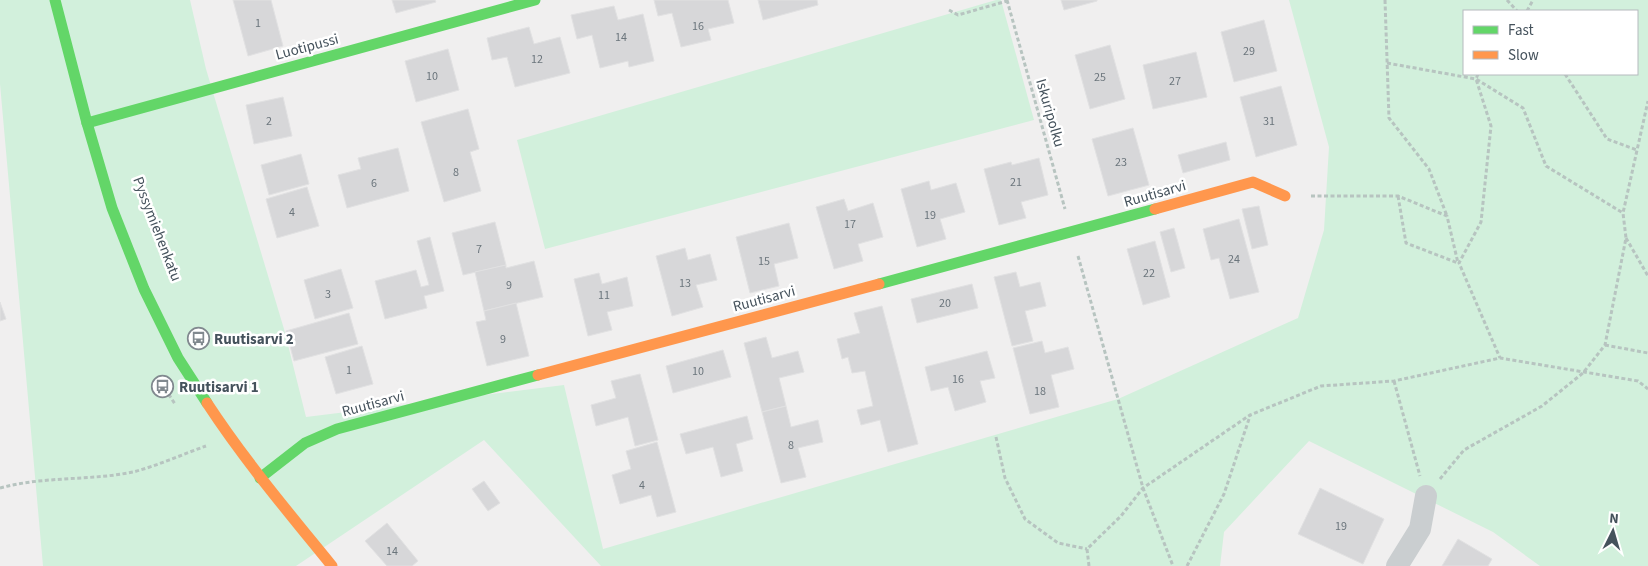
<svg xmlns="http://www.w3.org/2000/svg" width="1648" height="566" font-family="'Source Sans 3',sans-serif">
<rect width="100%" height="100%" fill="#f0efef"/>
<g fill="#d2f0dc" fill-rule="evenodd">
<path d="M 0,0 L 190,0 L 206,69 L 284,329 L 306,417 L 564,385 L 603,549 L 1118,399 L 1298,318 L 1324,230 L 1329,147 L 1289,0 L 1648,0 L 1648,566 L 1540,566 L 1493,532 L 1309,441 L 1224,532 L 1220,566 L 601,566 L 484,440 L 296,566 L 43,566 L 0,84 ZM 1464,11 L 1637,11 L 1637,74 L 1464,74 Z"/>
<polygon points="996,0 1001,0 1034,120 545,249 517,140"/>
</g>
<g fill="#d7d7d9" stroke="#e1e1e2">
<polygon points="233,0 271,0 283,46 248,56"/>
<polygon points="392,0 435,0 436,2 396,13"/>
<polygon points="654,0 728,0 734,23 708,29 711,40 681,47 672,13 658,16"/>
<polygon points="758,0 817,0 818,5 763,20"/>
<polygon points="1061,0 1097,0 1097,1 1064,10"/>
<polygon points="614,6 618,20 643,14 654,61 629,67 628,61 600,68 592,35 577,39 571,15"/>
<polygon points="1264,20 1277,71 1234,82 1221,32"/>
<polygon points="529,27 534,44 560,37 570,73 515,87 507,57 492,60 487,38"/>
<polygon points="1110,45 1125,99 1090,109 1075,55"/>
<polygon points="448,49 459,90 416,102 405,61"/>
<polygon points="1196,52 1207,97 1153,109 1143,65"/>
<polygon points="1281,86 1297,145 1256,157 1240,97"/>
<polygon points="283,97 292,136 254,144 246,105"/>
<polygon points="468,109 479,149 470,152 481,191 444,202 421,122"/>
<polygon points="1133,128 1149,185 1108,196 1092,139"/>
<polygon points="1226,142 1230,160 1183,173 1178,155"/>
<polygon points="398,148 409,191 347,208 338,175 361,169 358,158"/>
<polygon points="301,154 309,184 269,195 261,165"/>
<polygon points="1039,158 1048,195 1021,202 1026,218 999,225 984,169 1011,162 1012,165"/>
<polygon points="929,181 931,190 956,183 965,212 940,219 946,239 917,247 901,189"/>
<polygon points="307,187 319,226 277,238 266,199"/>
<polygon points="844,199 848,211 873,203 883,237 858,244 863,261 834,269 816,207"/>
<polygon points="1259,206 1268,245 1252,249 1242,209"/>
<polygon points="1239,219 1259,292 1230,299 1219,258 1211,260 1203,229"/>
<polygon points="495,222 506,265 463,275 452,233"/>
<polygon points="789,223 798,258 774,264 779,286 750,293 736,237"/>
<polygon points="1174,228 1185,268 1171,272 1160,232"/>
<polygon points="430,237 444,291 424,296 427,308 385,319 375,281 416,270 421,287 429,285 417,241"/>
<polygon points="1155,241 1170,297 1143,305 1127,249"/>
<polygon points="685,248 688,260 710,254 717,280 696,285 703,307 672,316 656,256"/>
<polygon points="534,261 543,297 484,311 475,272 506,265 506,268"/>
<polygon points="341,269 353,308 315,319 304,280"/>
<polygon points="1016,272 1020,287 1040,282 1046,306 1025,311 1033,341 1012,346 994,277"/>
<polygon points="599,273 602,284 627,277 633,306 607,312 612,330 588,336 574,279"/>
<polygon points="972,284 978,308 917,323 911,299"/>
<polygon points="0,302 6,319 0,321"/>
<polygon points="516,303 529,356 487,366 476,322 486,320 484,311"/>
<polygon points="882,306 918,444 888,452 880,420 861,425 857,410 873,406 865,371 852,373 848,357 842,359 837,339 860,333 854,313"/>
<polygon points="349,313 358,344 294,361 286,331"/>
<polygon points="766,337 772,358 798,351 804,372 779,378 786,406 762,412 744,343"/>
<polygon points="1042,341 1045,353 1068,347 1074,369 1051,375 1059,407 1030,414 1013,348"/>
<polygon points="362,346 373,384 336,394 325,357"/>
<polygon points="723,350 731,377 673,393 666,366"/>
<polygon points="987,351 995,378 980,381 986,402 955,411 948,387 931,391 925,367"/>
<polygon points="640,374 658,440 635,446 628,417 596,426 591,405 616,398 611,381"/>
<polygon points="786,406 791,427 818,420 823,442 798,448 806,477 781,483 762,412"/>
<polygon points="747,416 753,439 736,444 743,471 721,477 713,447 686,454 680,434"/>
<polygon points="657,442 676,512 657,517 651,495 620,504 612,475 631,469 626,451"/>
<polygon points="484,481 500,503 488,511 472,489"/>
<polygon points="1320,488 1384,519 1363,564 1298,534"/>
<polygon points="387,523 418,561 412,566 387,566 365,541"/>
<polygon points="1458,539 1492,559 1488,566 1442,566"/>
</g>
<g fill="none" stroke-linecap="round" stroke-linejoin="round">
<g stroke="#b7c4c0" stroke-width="3" stroke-dasharray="4 2.5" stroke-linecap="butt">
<polyline points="1007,0 1065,209"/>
<polyline points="1385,0 1389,118 1429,169 1447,216"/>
<polyline points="1507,0 1517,11"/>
<polyline points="949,10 958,15 1007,1"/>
<polyline points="1527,11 1533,0"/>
<polyline points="1387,63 1476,79 1523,108 1546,166 1623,213"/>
<polyline points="1478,74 1476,79 1491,126 1481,222 1459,263 1500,358"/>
<polyline points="1565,74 1607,139 1637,150"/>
<polyline points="1311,196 1398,196 1447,216 1458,263"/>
<polyline points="1398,196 1406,243 1458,263"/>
<polyline points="1626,238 1648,276"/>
<polyline points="1078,256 1143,488 1173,566"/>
<polyline points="1605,345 1648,353"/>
<polyline points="158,378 175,404"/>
<polyline points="1394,381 1420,476"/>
<polyline points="996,437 1005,478 1025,519 1058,543 1087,549"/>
<polyline points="1440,479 1464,450 1542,406 1583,373 1605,345 1626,238 1623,213 1648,101"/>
<path d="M 0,488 C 44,476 89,481 133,472 C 157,466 183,454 206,446"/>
<polyline points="1089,566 1087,549 1121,516 1143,488 1250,415 1321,386 1394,381 1500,358 1638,381 1648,389"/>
<polyline points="1187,566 1224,494 1250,416"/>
</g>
<polyline stroke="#caced0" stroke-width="22" points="1397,566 1420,529 1426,496"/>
<g stroke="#63d668" stroke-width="11">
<polyline points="55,0 87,123 112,208 144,289 178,358 207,403"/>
<polyline points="87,123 535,0"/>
<polyline points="879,284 1155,209"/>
<polyline points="260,478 305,443 337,429 538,375"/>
</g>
<g stroke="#ff974d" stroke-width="11">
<polyline points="1155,209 1253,182 1285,196"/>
<polyline points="538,375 879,284"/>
<path d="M 207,403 C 245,461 289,513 332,566"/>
</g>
</g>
<defs>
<symbol id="bus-ring" viewBox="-11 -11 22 22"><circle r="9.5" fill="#fff" stroke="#81898f" stroke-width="1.5"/><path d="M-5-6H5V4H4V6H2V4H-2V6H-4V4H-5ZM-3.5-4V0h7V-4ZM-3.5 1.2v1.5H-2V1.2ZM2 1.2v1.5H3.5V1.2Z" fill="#81898f"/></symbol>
</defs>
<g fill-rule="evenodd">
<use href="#bus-ring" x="186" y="326" width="25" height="25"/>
<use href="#bus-ring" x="150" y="374" width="25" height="25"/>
</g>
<g text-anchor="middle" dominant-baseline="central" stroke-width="5" stroke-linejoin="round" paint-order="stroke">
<g font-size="12" fill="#6b757c">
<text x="258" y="23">1</text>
<text x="698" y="26">16</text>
<text x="621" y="37">14</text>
<text x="1249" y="51">29</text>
<text x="537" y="59">12</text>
<text x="432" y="76">10</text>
<text x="1100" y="77">25</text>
<text x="1175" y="81">27</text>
<text x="269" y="121">2</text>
<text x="1269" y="121">31</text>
<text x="1121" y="162">23</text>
<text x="456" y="172">8</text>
<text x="1016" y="182">21</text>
<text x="374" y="183">6</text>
<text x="292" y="212">4</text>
<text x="930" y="215">19</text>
<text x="850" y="224">17</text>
<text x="479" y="249">7</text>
<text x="1234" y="259">24</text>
<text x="764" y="261">15</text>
<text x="1149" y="273">22</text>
<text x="685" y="283">13</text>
<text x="509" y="285">9</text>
<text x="328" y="294">3</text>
<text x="604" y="295">11</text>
<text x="945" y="303">20</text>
<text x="503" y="339">9</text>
<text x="349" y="370">1</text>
<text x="698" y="371">10</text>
<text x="958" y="379">16</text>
<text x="1040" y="391">18</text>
<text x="791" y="445">8</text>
<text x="642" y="485">4</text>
<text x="1341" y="526">19</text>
<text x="392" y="551">14</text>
</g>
<g font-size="15" fill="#45525c" stroke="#fff">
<text transform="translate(307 47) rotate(-15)">Luotipussi</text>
<text transform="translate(1050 113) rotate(74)">Iskuripolku</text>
<text transform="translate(1155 194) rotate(-16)">Ruutisarvi</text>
<text transform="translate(157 229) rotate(69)">Pyssymiehenkatu</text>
<text transform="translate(764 299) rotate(-15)">Ruutisarvi</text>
<text transform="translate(373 404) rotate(-15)">Ruutisarvi</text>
</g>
<g font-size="15" font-weight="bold" fill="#45525c" stroke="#fff" text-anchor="start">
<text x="214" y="339">Ruutisarvi 2</text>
<text x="179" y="387">Ruutisarvi 1</text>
</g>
</g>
<rect x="1463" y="10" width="175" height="65" fill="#ffffff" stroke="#b5babe"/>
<rect x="1473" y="26" width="25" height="8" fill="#63d668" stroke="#b5babe"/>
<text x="1508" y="35" font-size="15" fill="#45525c">Fast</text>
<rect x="1473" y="51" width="25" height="8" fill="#ff974d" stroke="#b5babe"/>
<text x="1508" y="60" font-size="15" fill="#45525c">Slow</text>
<g transform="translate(1613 531) rotate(5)" stroke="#ffffff" stroke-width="4" paint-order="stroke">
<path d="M0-4L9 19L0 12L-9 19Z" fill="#45525c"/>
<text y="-8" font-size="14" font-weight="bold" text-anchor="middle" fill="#45525c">N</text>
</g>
</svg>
